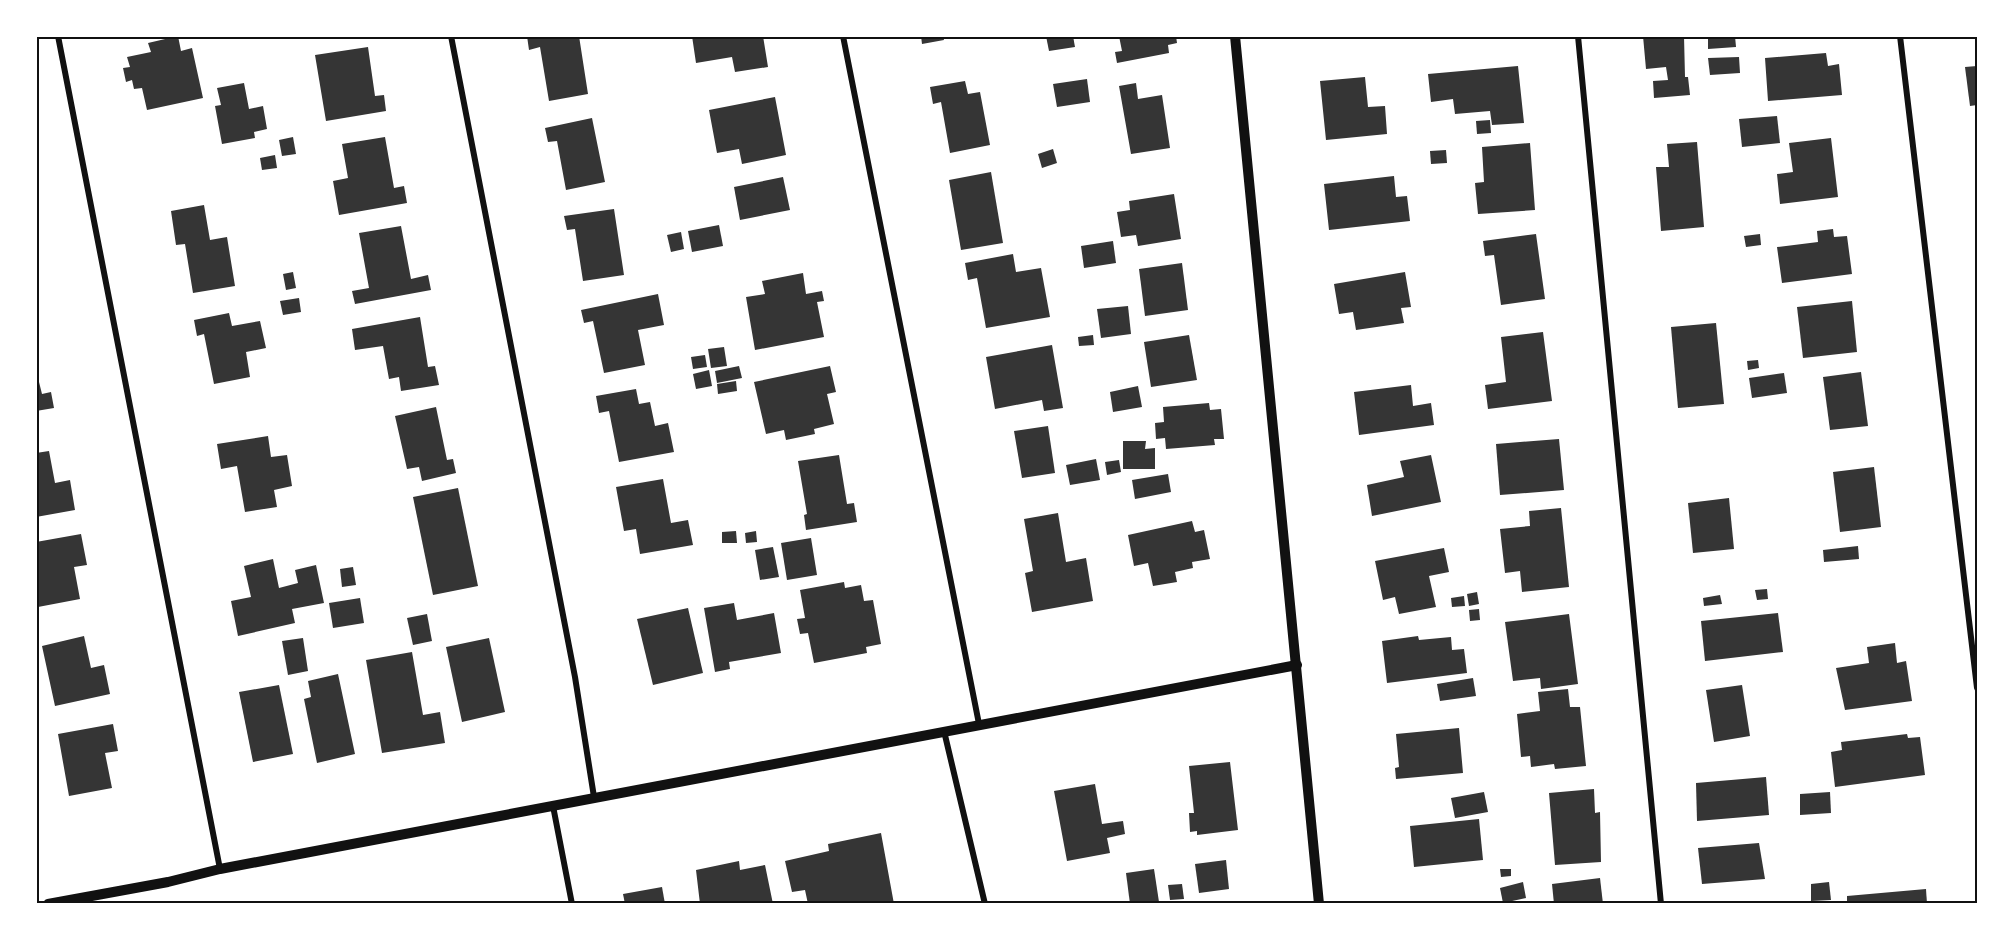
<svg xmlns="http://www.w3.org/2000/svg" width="2013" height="940" font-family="'Work Sans',sans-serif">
<rect width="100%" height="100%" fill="#fff"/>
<g fill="#353535">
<polygon points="178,36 181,51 192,48 203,98 147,110 142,88 134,89 132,80 126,82 123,68 130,67 127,57 151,52 148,43"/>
<polygon points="527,36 579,36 588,94 549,101 540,47 529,50"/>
<polygon points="692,36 763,36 768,67 735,72 732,57 696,63"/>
<polygon points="921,36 943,36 944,40 922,44"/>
<polygon points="1046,36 1073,36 1075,47 1049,51"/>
<polygon points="1119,36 1176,36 1177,43 1168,45 1169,53 1117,63 1115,52 1122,51"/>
<polygon points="1643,36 1684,36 1685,77 1688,77 1690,95 1654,98 1653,81 1668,80 1666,67 1646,69"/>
<polygon points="1708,36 1735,36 1736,47 1708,49"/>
<polygon points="368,47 375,96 384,95 386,111 326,121 315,55"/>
<polygon points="1826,53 1828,66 1839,64 1842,95 1768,101 1765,58"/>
<polygon points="1739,57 1740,73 1710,75 1708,58"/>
<polygon points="1518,66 1524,123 1492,125 1490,111 1455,114 1453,99 1431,102 1428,74"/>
<polygon points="1977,66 1977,105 1970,106 1965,67"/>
<polygon points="1365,77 1368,107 1385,106 1387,134 1326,140 1320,81"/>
<polygon points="1087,79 1090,102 1057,107 1053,84"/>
<polygon points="965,81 968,94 980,92 990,145 950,153 941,102 933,104 930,87"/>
<polygon points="244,83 249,109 263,106 267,129 254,132 255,138 222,144 215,106 221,105 217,88"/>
<polygon points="1136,83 1138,99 1162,95 1170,148 1131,154 1119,86"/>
<polygon points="775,97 786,155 742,164 739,149 717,153 709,110"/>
<polygon points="1777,116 1780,143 1742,147 1739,119"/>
<polygon points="592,118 605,182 566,190 557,141 548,142 545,128"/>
<polygon points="1490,120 1491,133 1477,134 1476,121"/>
<polygon points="293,137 296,154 282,156 279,140"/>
<polygon points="385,137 394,188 404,186 407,203 339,215 333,181 348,178 342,144"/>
<polygon points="1831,138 1838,197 1780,204 1777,174 1793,172 1789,143"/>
<polygon points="1697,142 1704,227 1661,231 1656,167 1669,167 1667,144"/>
<polygon points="1530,143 1535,210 1478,214 1475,183 1484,182 1482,147"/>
<polygon points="1053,149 1057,163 1042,168 1038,154"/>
<polygon points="1446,150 1447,163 1431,164 1430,151"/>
<polygon points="275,155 277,168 262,170 260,158"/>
<polygon points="991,172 1003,243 961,250 949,180"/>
<polygon points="1394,176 1396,197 1407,196 1410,221 1329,230 1324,184"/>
<polygon points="783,177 790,210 740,220 734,187"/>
<polygon points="1174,194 1181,239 1138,246 1136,235 1121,237 1117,212 1130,210 1129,201"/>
<polygon points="204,205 210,240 227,237 235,286 193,293 185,244 176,245 171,211"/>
<polygon points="614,209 624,275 583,281 575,229 567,230 564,216"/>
<polygon points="719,225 723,246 692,252 688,231"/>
<polygon points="401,226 411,279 428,275 431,290 355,304 352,291 369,288 359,233"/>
<polygon points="1833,229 1834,237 1847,236 1852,274 1782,283 1777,247 1818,242 1817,231"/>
<polygon points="681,232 684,249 671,252 667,235"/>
<polygon points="1536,234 1545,299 1501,305 1494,255 1485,256 1483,241"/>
<polygon points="1760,234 1761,245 1746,247 1744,236"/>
<polygon points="1113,241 1116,263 1084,268 1081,246"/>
<polygon points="1013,254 1016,272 1041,268 1050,317 986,328 977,278 968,280 965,263"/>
<polygon points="1182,263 1188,310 1145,316 1139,269"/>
<polygon points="293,272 296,288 286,290 283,274"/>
<polygon points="1405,272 1411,307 1401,308 1404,323 1356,330 1353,312 1339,314 1334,284"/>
<polygon points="803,273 806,294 822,291 824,301 817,302 824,337 755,350 746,297 765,294 762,281"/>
<polygon points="658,294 664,325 638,330 645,365 604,373 593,321 584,323 581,310"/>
<polygon points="299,298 301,312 283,315 280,301"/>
<polygon points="1852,301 1857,352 1803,358 1797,307"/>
<polygon points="1128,306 1131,334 1101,338 1097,309"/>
<polygon points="229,313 232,326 260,321 266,348 246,352 250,377 214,384 204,334 197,336 194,320"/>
<polygon points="420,317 428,367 435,366 439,385 401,391 399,377 389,379 383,346 355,350 352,329"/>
<polygon points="1716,323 1724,404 1678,408 1671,327"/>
<polygon points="1543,332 1552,401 1488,409 1485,385 1506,382 1501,337"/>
<polygon points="1093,335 1094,345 1079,346 1078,337"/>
<polygon points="1189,335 1197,380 1151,387 1144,342"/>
<polygon points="1052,345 1063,408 1044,411 1042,400 995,409 986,357"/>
<polygon points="724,347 727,366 711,368 708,349"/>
<polygon points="705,355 707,367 693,369 691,357"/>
<polygon points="1758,360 1759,368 1748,370 1747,361"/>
<polygon points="739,366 742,378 717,383 715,371"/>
<polygon points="830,366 836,392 827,394 834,424 814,429 815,434 786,440 784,430 766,434 754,382"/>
<polygon points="36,370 42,394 51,392 54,408 36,411"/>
<polygon points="709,370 712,386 696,389 693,374"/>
<polygon points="1861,372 1868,426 1830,430 1823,377"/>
<polygon points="1784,373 1787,393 1752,398 1749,378"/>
<polygon points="736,381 737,391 718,394 717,384"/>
<polygon points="1411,385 1413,406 1431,403 1434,425 1359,435 1354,392"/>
<polygon points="1138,386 1142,407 1113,412 1110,392"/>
<polygon points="636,389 639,404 650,402 655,426 668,423 674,452 619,462 609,411 599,413 596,396"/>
<polygon points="1209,403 1210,410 1221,409 1224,439 1214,439 1215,445 1166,449 1165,438 1156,439 1155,423 1164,422 1163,407"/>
<polygon points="436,407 447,460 453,459 456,473 422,481 419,467 407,469 395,416"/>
<polygon points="1048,426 1055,473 1022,478 1014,431"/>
<polygon points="268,436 271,457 287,455 292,486 274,490 277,507 245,512 237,466 221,469 217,444"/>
<polygon points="1559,439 1564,490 1500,495 1496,444"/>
<polygon points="1123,441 1146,441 1145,449 1155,448 1155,469 1123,469"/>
<polygon points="49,451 55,483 70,480 75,510 36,517 36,453"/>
<polygon points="839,455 847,504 854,503 857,522 806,530 804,515 807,514 798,461"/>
<polygon points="1431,455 1441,502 1372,516 1367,485 1404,477 1400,461"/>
<polygon points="1096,459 1100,480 1070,485 1066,465"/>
<polygon points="1119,460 1121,472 1107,475 1105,462"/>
<polygon points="1874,467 1881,527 1840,532 1833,472"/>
<polygon points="1168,474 1171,492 1135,499 1132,480"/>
<polygon points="663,479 671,523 688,520 693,545 640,554 636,529 624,531 616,487"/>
<polygon points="458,488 478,586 433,595 413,497"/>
<polygon points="1729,498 1734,549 1693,553 1688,503"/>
<polygon points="1561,508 1569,587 1522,592 1520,571 1505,573 1500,529 1530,526 1529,511"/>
<polygon points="1058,513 1066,562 1086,558 1093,601 1032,612 1025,573 1033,571 1024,519"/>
<polygon points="1192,521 1195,532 1204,530 1210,559 1192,562 1193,568 1175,572 1177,582 1153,586 1148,563 1134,566 1128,535"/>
<polygon points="736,531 737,543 722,543 722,532"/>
<polygon points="756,531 757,542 746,543 745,533"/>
<polygon points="81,534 87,565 74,567 80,599 38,607 36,542"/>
<polygon points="811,538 817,575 787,580 781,543"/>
<polygon points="1858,546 1859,559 1824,562 1823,550"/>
<polygon points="773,547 779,577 760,580 755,550"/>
<polygon points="1444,548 1449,572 1429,576 1436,607 1399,614 1395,597 1383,600 1375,561"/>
<polygon points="273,559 279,588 298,583 295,570 316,565 324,603 292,609 295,623 238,636 231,601 251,597 244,566"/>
<polygon points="353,567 356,585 342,587 340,569"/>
<polygon points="844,582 845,588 861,585 864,601 873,600 881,644 866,647 867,653 814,663 808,633 800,634 797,619 805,618 800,590"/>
<polygon points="1767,589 1768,599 1757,600 1755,590"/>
<polygon points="1477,592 1479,604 1469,606 1467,594"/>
<polygon points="1720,595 1722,604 1704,606 1703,598"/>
<polygon points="1464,596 1465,606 1452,607 1451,598"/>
<polygon points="360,598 364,623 333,628 329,603"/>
<polygon points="734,603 737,620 774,613 781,653 729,662 730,669 715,672 704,608"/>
<polygon points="688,608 703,673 653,685 637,619"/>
<polygon points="1479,609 1480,620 1470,621 1469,610"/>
<polygon points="1778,613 1783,652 1705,661 1701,621"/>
<polygon points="427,614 432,641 413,645 407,618"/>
<polygon points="1569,614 1578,684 1541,689 1540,678 1513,681 1505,622"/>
<polygon points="84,636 91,668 104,665 110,694 55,706 42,646"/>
<polygon points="1418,636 1419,640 1451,637 1452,650 1464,649 1467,673 1387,683 1382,641"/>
<polygon points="303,638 308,671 288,675 282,641"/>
<polygon points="489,638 505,712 462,722 446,647"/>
<polygon points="1895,643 1897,663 1906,661 1912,701 1845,710 1836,668 1869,663 1867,647"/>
<polygon points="412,652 423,715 440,712 445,743 382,753 366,660"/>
<polygon points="338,674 355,754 317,763 304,699 311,697 308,681"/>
<polygon points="1473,678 1476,696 1440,701 1437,684"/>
<polygon points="279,685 293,754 253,762 239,692"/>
<polygon points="1742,685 1750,736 1714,742 1706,690"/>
<polygon points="1568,689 1570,707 1580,707 1586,766 1555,769 1554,764 1531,767 1530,756 1521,757 1517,714 1540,711 1538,692"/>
<polygon points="113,724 118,751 105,753 112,788 69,796 58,734"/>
<polygon points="1459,728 1463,773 1396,779 1395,768 1399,767 1396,734"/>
<polygon points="1907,734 1908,738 1920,737 1925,775 1835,787 1831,752 1842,750 1841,742"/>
<polygon points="1230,762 1238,830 1197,835 1197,831 1190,832 1189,813 1194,813 1189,766"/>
<polygon points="1766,777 1769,815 1697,821 1696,783"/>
<polygon points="1095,784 1102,824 1123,821 1125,834 1107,838 1110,853 1067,861 1054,791"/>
<polygon points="1594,789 1595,813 1600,812 1601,862 1555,865 1549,793"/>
<polygon points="1484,792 1488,812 1455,818 1451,798"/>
<polygon points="1830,792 1831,813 1800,815 1800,794"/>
<polygon points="1479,819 1483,860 1414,867 1410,826"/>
<polygon points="881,833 894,904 808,904 805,890 792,892 785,861 829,851 828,844"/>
<polygon points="1759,843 1765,879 1702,884 1698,848"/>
<polygon points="1226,860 1229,889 1199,893 1195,864"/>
<polygon points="739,861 740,870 765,865 773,904 700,904 696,870"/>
<polygon points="1154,869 1159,902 1130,904 1126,873"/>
<polygon points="1500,869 1511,869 1511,876 1501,877"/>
<polygon points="1600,878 1603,904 1554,904 1552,884"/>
<polygon points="1523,882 1526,898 1503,903 1500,888"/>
<polygon points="1829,882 1831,900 1811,901 1811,884"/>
<polygon points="1182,884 1184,899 1170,900 1168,885"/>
<polygon points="662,887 665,904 625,904 623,894"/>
<polygon points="1926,889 1927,904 1847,904 1847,896"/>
</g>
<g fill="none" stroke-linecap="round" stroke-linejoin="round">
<g stroke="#111" stroke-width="6">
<polyline points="58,36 220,869"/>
<polyline points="451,36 575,677 594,797"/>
<polyline points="843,36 979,724"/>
<polyline points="1578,36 1661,904"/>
<polyline points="1900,36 1977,688"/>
<polyline points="944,731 985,904"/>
<polyline points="553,806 572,904"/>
</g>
<g stroke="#111" stroke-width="10">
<polyline points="1235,36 1319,904"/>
<polyline points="48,904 168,882 220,869 1297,665"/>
</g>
</g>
<rect width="2013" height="940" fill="none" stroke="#ffffff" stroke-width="75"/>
<rect x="38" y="38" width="1938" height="864" fill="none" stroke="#111" stroke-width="2"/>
</svg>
